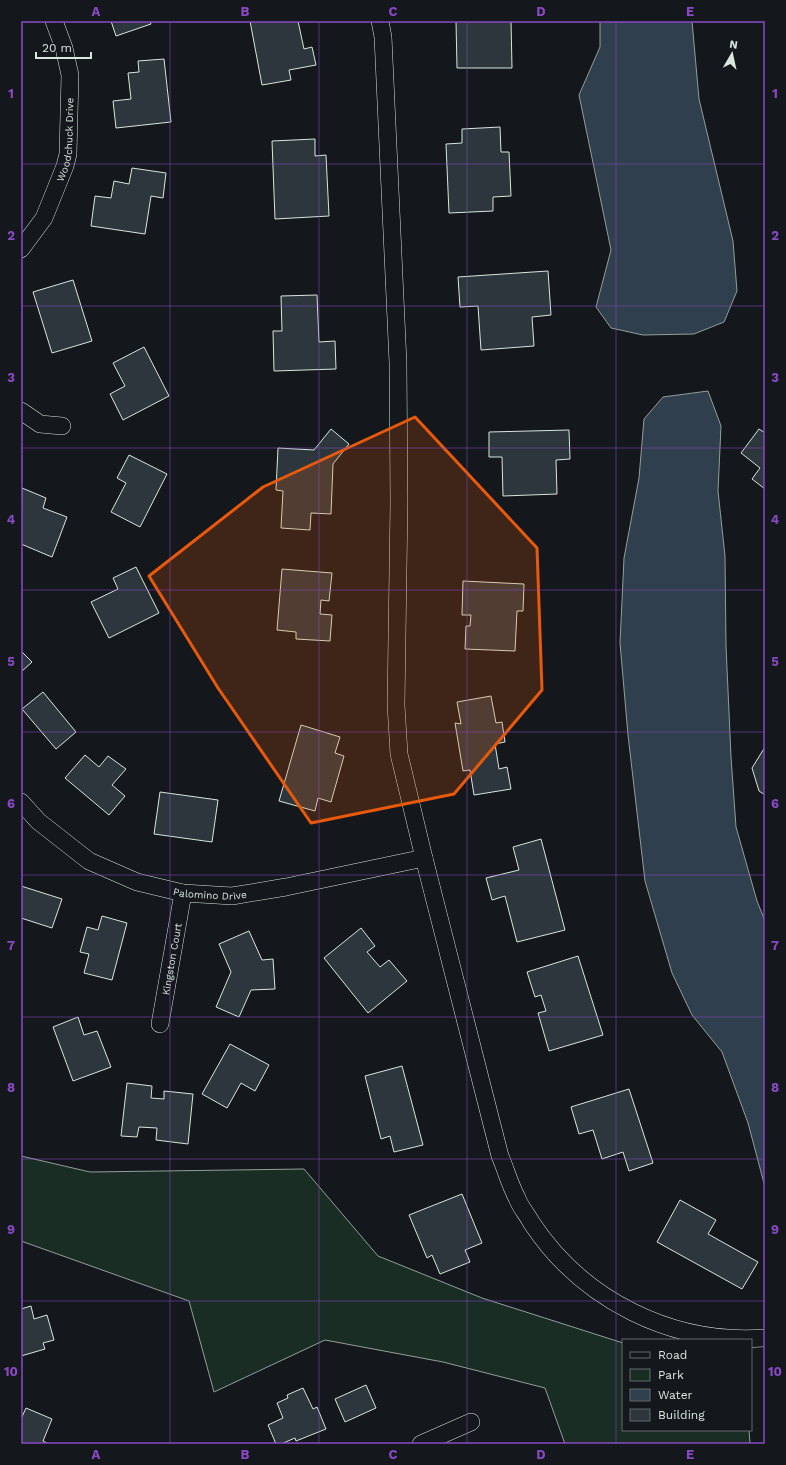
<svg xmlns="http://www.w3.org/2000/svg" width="786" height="1465" font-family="'Work Sans',sans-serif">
<rect width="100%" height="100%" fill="#14181c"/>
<polygon fill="#1a2d24" stroke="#939e99" points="21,1156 90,1172 304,1169 378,1256 482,1298 623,1343 623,1430 749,1430 750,1444 565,1444 545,1388 443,1362 325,1340 214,1392 189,1301 21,1241"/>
<g fill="#2f3f4d" stroke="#939e99">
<polygon points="600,21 692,21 699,99 733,241 737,291 724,322 694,334 643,335 611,328 596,307 611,250 579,95 600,47"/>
<polygon points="708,391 721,426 718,491 725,556 726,646 731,757 736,827 757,901 765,921 765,1187 748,1123 722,1052 692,1015 672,973 645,881 628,735 620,643 624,558 639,478 644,419 663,397"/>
</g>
<g fill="#2c363c" stroke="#d8e6dc">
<polygon points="111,21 150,21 151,24 116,36"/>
<polygon points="250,21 298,21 304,49 312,47 316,65 289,70 291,80 262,85"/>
<polygon points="456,21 511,21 512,68 457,68"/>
<polygon points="164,59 171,122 116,128 113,101 131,99 128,73 139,72 138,61"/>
<polygon points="500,127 501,152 509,152 511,196 493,197 493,211 449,213 446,144 462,143 462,129"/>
<polygon points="315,139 315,156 326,155 329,216 275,219 272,141"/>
<polygon points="132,168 166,173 163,198 151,196 145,234 91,226 95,196 111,198 114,181 129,184"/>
<polygon points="548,271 551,315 532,317 534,346 481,350 478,306 460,307 458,277"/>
<polygon points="73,280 92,341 52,353 33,292"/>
<polygon points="317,295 319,342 335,341 336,369 274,371 273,331 282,331 281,296"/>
<polygon points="144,347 169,396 123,420 110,394 125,386 113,363"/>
<polygon points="331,429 349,444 333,464 331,514 311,513 310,530 281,528 283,491 276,490 278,448 314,450"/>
<polygon points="759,429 765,433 765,489 752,479 760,468 741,453"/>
<polygon points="569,430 570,459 556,460 557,494 503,496 502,457 489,457 489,432"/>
<polygon points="129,455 167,474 140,527 111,512 126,483 117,478"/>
<polygon points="22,488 46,498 43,508 67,517 52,557 21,544"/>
<polygon points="136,567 159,613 109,638 91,602 118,589 113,578"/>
<polygon points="282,569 332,573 329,601 321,600 320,614 332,615 330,641 296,639 296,632 277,630"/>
<polygon points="463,581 524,584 523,611 517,611 515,651 465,649 466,626 470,626 471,615 462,615"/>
<polygon points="21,651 32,662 21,672"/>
<polygon points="43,692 76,732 56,749 22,709"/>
<polygon points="491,696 496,723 502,722 505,742 495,744 499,769 507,767 511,789 474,795 470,770 463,771 455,723 461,724 457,702"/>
<polygon points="301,725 340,737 335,753 344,756 331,802 318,798 315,811 279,801"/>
<polygon points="765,747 765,795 759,791 752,768"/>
<polygon points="85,755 99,767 108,756 126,769 112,785 125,796 109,815 65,778"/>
<polygon points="160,792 218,800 212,842 154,834"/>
<polygon points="541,839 565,930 517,942 505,896 492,900 486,878 519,870 513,847"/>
<polygon points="21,886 62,899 52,928 21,918"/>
<polygon points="102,916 127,923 112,980 84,973 89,954 80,952 87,927 98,930"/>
<polygon points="361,928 375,946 367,952 380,967 389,960 407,981 368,1013 324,958"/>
<polygon points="249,931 262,960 273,959 275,989 251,990 239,1017 216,1007 231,972 219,944"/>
<polygon points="578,956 603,1035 549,1051 538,1013 546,1011 541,995 535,997 527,972"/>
<polygon points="78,1017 84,1035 97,1031 111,1067 73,1081 53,1027"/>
<polygon points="230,1044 269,1065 255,1091 241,1083 227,1108 202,1094"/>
<polygon points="402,1066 423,1145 394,1152 390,1136 381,1139 365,1076"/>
<polygon points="127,1083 152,1086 151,1098 164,1099 164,1091 193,1094 188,1144 156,1140 157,1128 139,1127 137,1137 121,1136"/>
<polygon points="629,1089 653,1163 629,1171 623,1152 602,1159 593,1130 579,1134 571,1107"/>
<polygon points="462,1194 482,1243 465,1250 470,1262 440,1274 432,1255 427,1258 409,1215"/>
<polygon points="680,1200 716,1220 708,1234 758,1262 742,1289 657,1242"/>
<polygon points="31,1306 34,1319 47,1315 54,1340 43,1343 45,1349 21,1356 21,1309"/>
<polygon points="366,1385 376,1408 345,1422 335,1399"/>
<polygon points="303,1388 313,1409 317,1407 326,1429 296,1441 295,1438 281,1444 276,1444 268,1425 283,1418 277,1403 288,1398 287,1395"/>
<polygon points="26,1408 52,1419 43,1441 49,1444 21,1444 21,1419"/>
</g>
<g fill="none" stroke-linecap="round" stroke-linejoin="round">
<defs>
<g id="street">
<path d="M 380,21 L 383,37 L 398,363 L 399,503 L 396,705 L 399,754 L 424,858 L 500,1156 C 506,1170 510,1185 517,1198 C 520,1207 527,1214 531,1222 C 582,1300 672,1345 765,1338"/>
<path id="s1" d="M 21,249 L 44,218 L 65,166 L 68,154 L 70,75 L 64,48 L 54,21"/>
<polyline points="21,411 40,424 62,426"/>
<path id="s2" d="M 21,802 L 38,821 L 89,861 L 137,882 L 183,893 L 232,896 L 286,887 L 424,858"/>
<path id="s3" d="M 160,1024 L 183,893"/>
<polyline points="421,1444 471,1422"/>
</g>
</defs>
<use href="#street" stroke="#d8e6dc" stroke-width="18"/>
<use href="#street" stroke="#14181c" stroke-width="17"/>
</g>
<path fill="#e8590c" fill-opacity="0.2" stroke="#e8590c" stroke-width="3" stroke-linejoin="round" d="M 415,417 L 537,548 L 542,690 L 454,794 L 311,823 L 218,688 L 149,576 L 263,487 Z"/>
<path fill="none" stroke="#8948c3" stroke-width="1" stroke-opacity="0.55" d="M 170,21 L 170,1444M 319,21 L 319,1444M 467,21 L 467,1444M 616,21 L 616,1444M 21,164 L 765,164M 21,306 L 765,306M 21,448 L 765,448M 21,590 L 765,590M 21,732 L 765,732M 21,875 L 765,875M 21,1017 L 765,1017M 21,1159 L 765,1159M 21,1301 L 765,1301"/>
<g text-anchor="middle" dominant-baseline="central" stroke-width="3" stroke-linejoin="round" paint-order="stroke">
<g font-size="10" fill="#d8e6dc" stroke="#14181c">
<text stroke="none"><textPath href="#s1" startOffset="121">Woodchuck Drive</textPath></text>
<text stroke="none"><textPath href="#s2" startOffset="217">Palomino Drive</textPath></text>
<text stroke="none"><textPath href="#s3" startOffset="66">Kingston Court</textPath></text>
</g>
</g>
<rect width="786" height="1465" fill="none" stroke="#14181c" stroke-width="44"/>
<rect x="622" y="1339" width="130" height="92" fill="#14181c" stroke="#626a69"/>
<rect x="630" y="1352" width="20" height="6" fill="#14181c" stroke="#626a69"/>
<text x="658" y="1359" font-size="12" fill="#d8e6dc">Road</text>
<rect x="630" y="1369" width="20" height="12" fill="#1a2d24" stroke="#626a69"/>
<text x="658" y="1379" font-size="12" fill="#d8e6dc">Park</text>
<rect x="630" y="1389" width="20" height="12" fill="#2f3f4d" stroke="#626a69"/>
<text x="658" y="1399" font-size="12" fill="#d8e6dc">Water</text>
<rect x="630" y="1409" width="20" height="12" fill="#2c363c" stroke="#626a69"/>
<text x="658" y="1419" font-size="12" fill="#d8e6dc">Building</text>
<g transform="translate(732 54) rotate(9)" stroke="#14181c" stroke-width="3" paint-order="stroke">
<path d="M0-3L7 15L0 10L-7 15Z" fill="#d8e6dc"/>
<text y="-6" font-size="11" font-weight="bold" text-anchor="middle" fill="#d8e6dc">N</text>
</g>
<path d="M36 52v6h55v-6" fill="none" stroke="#d8e6dc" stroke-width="2"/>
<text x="42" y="52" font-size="12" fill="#d8e6dc" stroke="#14181c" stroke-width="3" paint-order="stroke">20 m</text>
<rect x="22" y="22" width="742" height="1421" fill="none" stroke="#8948c3" stroke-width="1.5"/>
<g font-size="13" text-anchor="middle" font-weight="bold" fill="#8948c3">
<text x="96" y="16">A</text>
<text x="245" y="16">B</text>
<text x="393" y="16">C</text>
<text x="541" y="16">D</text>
<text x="690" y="16">E</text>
<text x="11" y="98">1</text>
<text x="775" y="98">1</text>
<text x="11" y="240">2</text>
<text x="775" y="240">2</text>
<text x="11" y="382">3</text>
<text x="775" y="382">3</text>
<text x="11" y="524">4</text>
<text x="775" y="524">4</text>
<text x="11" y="666">5</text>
<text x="775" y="666">5</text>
<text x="11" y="808">6</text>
<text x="775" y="808">6</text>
<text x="11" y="950">7</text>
<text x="775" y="950">7</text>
<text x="11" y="1092">8</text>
<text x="775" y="1092">8</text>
<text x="11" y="1234">9</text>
<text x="775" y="1234">9</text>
<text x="11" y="1376">10</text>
<text x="775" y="1376">10</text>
<text x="96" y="1459">A</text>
<text x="245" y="1459">B</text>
<text x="393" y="1459">C</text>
<text x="541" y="1459">D</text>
<text x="690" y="1459">E</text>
</g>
</svg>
